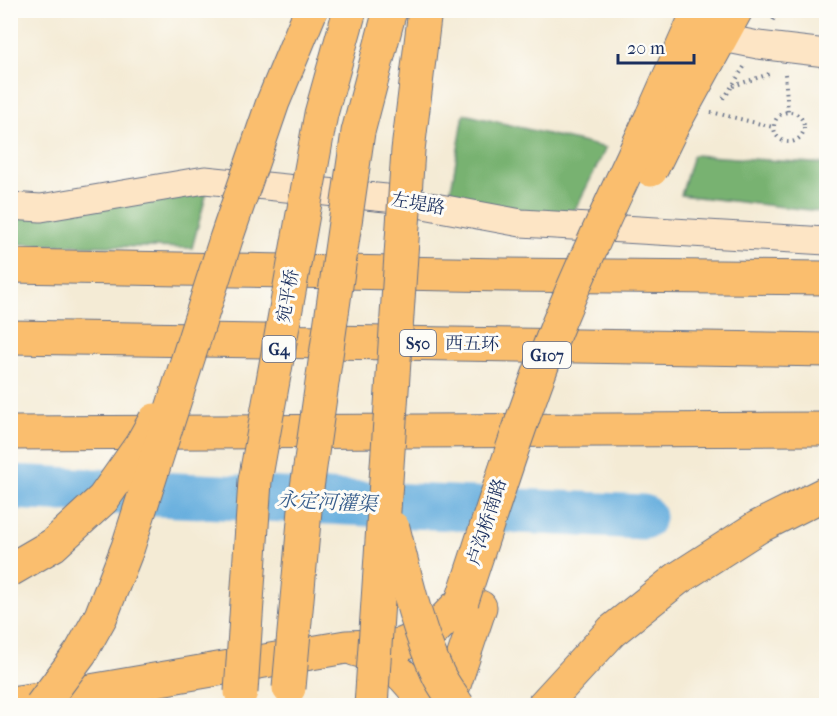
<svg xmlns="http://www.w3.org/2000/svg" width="837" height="716" font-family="'IM FELL French Canon','Noto Serif SC',serif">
<rect width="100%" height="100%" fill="#fdfcf7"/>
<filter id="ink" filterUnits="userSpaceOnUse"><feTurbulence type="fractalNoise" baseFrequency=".0167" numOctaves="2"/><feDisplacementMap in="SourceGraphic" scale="12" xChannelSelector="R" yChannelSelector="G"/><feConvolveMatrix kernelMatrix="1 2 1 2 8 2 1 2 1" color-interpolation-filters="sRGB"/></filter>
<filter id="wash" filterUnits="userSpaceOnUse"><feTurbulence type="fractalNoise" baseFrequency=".008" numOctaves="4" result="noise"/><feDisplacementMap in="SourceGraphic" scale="24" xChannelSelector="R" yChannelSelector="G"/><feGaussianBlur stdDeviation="1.35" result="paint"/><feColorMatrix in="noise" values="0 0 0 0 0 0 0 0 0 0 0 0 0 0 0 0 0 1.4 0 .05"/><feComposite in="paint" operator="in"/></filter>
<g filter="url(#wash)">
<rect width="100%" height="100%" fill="#f4ebd5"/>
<g fill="#78b271" stroke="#4a7068" stroke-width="1.5">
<polygon points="464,114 606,148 571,218 449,201"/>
<polygon points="693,155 826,164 826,212 681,195"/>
<polygon points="207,192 192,248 11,244 11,217"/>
</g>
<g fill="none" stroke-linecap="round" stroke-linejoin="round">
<polyline stroke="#67afde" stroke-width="45" points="10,487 643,517"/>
</g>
</g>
<g filter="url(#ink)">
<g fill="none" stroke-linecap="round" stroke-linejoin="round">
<defs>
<g id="secondary">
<polyline points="703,34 758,45 826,53"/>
<polyline points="10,206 41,208 205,180 386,198 521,223 826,241"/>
</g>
<g id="highway">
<polyline points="652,116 699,10"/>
<polyline points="673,125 736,10"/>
<polyline points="10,266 505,275 826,278"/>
<polyline points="10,337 826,350"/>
<path d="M 10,433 C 282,430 554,432 826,429"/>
<path d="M 354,649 C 363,652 374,654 382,659 C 400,670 415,688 426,706"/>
<polyline points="10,703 67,695 346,647 401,645 433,631 462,601"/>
<polyline points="447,706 480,607"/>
<polyline points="543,706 612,631 677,579 758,527 826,493"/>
</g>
</defs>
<use href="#secondary" stroke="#677188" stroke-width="29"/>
<use href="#highway" stroke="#677188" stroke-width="35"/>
<g stroke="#677188" stroke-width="4" stroke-dasharray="1.5 4.5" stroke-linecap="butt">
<polyline points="773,20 779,10"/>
<polyline points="785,74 788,112"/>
<polyline points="733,86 769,74"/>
<polyline points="723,98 727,94 744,67"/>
<circle cx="789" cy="127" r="15"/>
<polyline points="711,112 773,127"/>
</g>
<use href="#secondary" stroke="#fde5c5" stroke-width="27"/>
<use href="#highway" stroke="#fabe6e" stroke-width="33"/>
<defs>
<g id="highway-bridge">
<polyline points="651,170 673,125"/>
<path d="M 393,528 C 406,578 416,627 438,674 C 443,685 451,695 458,706"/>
<polyline points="10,570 53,545 103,499 141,445 155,420"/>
<path d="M 462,601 C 492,510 521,418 556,329 C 585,257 619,187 652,116"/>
<polyline points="289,688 307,488 358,132 390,10"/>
<polyline points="241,692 255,481 321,114 350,10"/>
<polyline points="41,706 81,652 101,616 128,547 226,239 273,102 311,10"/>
<polyline points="371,706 408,150 425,10"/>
</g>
</defs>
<use href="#highway-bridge" stroke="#677188" stroke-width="35" stroke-linecap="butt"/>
<use href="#highway-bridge" stroke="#fabe6e" stroke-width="33"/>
</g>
</g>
<g text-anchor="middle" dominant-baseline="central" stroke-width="6" stroke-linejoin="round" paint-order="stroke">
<g fill="#fdfcf7" stroke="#5f6c8c" stroke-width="1.5">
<rect x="400" y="330" width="36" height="26" rx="4.5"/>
<rect x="262.5" y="336" width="33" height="26" rx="4.5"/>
<rect x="523" y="342" width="48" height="26" rx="4.5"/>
</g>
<g font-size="16" font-weight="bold" fill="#1b2f5e">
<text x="418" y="343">S50</text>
<text x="279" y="349">G4</text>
<text x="547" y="355">G107</text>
</g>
<g font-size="18" fill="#1b2f5e" stroke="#fdfcf7">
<text transform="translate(418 204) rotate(10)">左堤路</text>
<text transform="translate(288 296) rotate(-80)">宛平桥</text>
<text transform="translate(472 344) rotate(1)">西五环</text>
<text transform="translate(487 522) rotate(-72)">卢沟桥南路</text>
</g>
<g font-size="20" font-style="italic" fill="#365c8b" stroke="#fdfcf7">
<text transform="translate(327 502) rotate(3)">永定河灌渠</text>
</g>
</g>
<rect width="837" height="716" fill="none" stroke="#fdfcf7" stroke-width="36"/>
<path d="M618 54v9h76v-9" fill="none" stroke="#1b2f5e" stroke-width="3"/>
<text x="627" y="54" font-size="18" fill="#1b2f5e" stroke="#fdfcf7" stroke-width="4.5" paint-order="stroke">20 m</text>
</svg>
